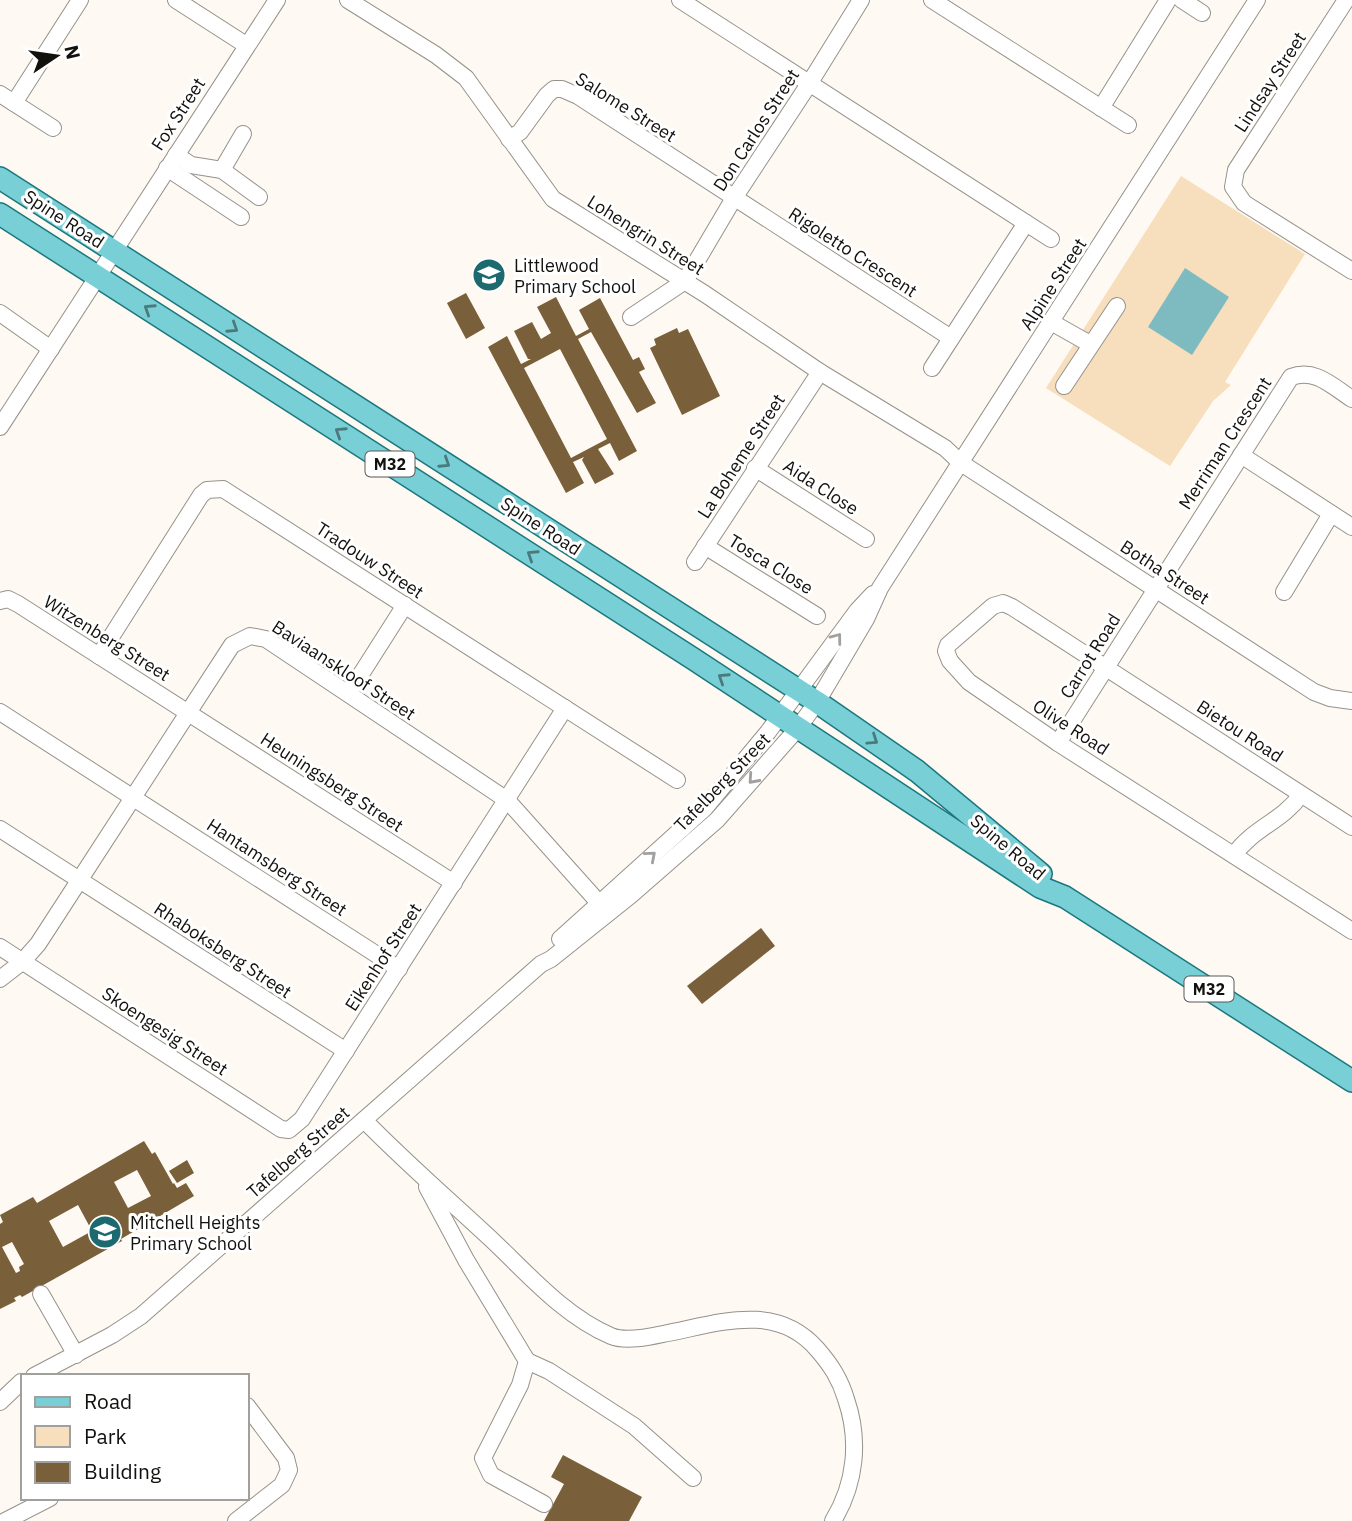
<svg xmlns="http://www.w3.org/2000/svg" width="1352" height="1521" font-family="'IBM Plex Sans',sans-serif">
<rect width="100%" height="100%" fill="#fef9f2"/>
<polygon fill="#f7debc" points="1181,176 1305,254 1225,382 1231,385 1213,401 1170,466 1046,388"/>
<polygon fill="#7ebbc1" points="1185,268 1229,297 1192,355 1148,327"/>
<g fill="#795f3a" fill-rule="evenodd">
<polygon points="466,293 485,328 466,339 447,303"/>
<path d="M 556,297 L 576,336 L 589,329 L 579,310 L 600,298 L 633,360 L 639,357 L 645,369 L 639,372 L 656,403 L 637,413 L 591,332 L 578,339 L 637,451 L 619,461 L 610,443 L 598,449 L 614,474 L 595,484 L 582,460 L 584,457 L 573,462 L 584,483 L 566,493 L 488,347 L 507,336 L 521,364 L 531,359 L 528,359 L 514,331 L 532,322 L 541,339 L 551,333 L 537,307 ZM 560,349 L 607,439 L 571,458 L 524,368 Z"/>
<polygon points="677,328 679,333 688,329 720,396 682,415 650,348 656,345 654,339"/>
<polygon points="761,928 775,946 702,1004 687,986"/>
<path d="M 144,1141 L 152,1154 L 155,1152 L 173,1184 L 174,1183 L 177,1188 L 186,1183 L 194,1196 L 121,1239 L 122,1241 L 22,1297 L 20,1295 L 14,1298 L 16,1301 L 0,1309 L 0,1224 L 3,1222 L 0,1215 L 33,1197 L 37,1203 ZM 137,1170 L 151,1196 L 128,1208 L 114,1182 ZM 78,1205 L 92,1231 L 63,1247 L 49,1221 ZM 12,1242 L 24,1264 L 19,1267 L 20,1271 L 16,1273 L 2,1247 Z"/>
<polygon points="187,1160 194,1173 177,1183 169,1171"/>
<polygon points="563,1455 642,1497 629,1521 544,1521 564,1484 551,1477"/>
</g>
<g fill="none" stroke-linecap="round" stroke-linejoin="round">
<defs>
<g id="minor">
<polyline points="176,0 246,45"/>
<polyline points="348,0 436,55 466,78 553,199 705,294 820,372 945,448 961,463 1314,692 1330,698 1352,701"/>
<polyline points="680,0 1051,239"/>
<polyline points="932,0 1128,125"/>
<polyline points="1182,0 1202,13"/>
<polyline points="1346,0 1236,170 1233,187 1244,203 1352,271"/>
<polyline points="0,94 53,128"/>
<polyline points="14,103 80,0"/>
<polyline points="1101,108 1168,0"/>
<polyline points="509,139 520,132 547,95 554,89 562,89 578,96 951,338"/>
<polyline points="176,155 191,165 222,170 259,197"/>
<polyline points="167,168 241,217"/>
<polyline points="222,170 243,134"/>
<polyline points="0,313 51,349"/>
<polyline points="631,317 685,281 734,198 809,84 861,0"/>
<polyline points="1051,322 1090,344"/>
<polyline points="932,368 1026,223"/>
<polyline points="1064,386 1117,306"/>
<polyline points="0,427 277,0"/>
<polyline points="1241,455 1352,527"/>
<polyline points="755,468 866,539"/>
<polyline points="705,546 817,616"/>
<polyline points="695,562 820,372"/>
<polyline points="1284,592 1331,514"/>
<polyline points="0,601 8,599 18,604 454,883"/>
<polyline points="99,656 201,495 207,490 223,489 677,780"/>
<polyline points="349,693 405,605"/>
<polyline points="0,712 399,969"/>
<path d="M 1058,743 L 1291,377 C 1315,368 1332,386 1352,399"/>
<polyline points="1352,827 1012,607 1003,603 993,606 948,645 946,651 950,661 969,682 1058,743 1352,931"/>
<polyline points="0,829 346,1051"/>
<path d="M 1234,855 C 1253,828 1281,822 1301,795"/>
<polyline points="560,939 705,808 768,732 857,611 873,594"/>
<polyline points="0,947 281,1129 289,1130 302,1119 565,708"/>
<polyline points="0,979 22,962 38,944 232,645 250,636 266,639 507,800 608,913"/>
<path d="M 364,1120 C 405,1162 449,1200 492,1240 C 528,1274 564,1316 611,1336 C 625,1342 649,1337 663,1334 C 717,1324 775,1301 817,1349 C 831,1365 840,1379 846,1399 C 860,1440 856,1483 833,1521"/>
<polyline points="427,1187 466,1260 527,1361 520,1385 483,1458 491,1475 544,1504"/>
<polyline points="41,1294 76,1355"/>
<polyline points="527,1361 549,1371 634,1426 693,1478"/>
<polyline points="34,1376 112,1335 141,1316 541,964 551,959 631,895 717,820 798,728 817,702 866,619 880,588 1257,0"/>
<polyline points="0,1402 21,1382"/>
<polyline points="5,1521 50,1498"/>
<polyline points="236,1521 282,1485 289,1470 286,1458 247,1406"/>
</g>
<g id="major">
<polyline points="0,178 817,702 917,771 1041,874"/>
<polyline points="0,214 692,658 1040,887 1065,897 1352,1081"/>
</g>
</defs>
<use href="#minor" stroke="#96928b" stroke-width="18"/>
<use href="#major" stroke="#1a787e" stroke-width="24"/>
<use href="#minor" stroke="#fff" stroke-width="16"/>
<use href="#major" stroke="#79cfd6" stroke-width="21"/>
</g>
<defs><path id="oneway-chevron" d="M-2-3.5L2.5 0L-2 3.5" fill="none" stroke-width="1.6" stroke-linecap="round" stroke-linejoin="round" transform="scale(1.75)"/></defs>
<g stroke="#4b7a7c">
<use href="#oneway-chevron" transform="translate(149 309) rotate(-147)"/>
<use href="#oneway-chevron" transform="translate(233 328) rotate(33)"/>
<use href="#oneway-chevron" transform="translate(340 432) rotate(-147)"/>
<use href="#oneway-chevron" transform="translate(445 463) rotate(33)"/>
<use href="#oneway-chevron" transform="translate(532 555) rotate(-147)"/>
<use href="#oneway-chevron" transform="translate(723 678) rotate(-147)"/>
<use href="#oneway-chevron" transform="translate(873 740) rotate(34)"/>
</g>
<g stroke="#a0a09f">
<use href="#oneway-chevron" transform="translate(837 638) rotate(-53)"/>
<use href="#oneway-chevron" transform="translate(753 779) rotate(132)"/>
<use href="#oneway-chevron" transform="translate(651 856) rotate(-41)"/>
</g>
<defs>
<symbol id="school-disc" viewBox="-11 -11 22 22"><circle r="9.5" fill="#1d6970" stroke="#fff"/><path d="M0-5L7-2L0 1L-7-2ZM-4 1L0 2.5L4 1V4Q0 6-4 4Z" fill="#fff"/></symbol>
</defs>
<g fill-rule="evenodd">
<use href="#school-disc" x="470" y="256" width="38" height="38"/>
<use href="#school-disc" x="86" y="1213" width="38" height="38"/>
</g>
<g text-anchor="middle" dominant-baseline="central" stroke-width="6" stroke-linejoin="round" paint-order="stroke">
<g fill="#fff" stroke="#595856" stroke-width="2">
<rect x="365.5" y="451.5" width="49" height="25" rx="5"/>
<rect x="1184.5" y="976.5" width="49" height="25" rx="5"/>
</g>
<g font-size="16" font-weight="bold" fill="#12110e">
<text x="390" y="464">M32</text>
<text x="1209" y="989">M32</text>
</g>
<g font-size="18" fill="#12110e" stroke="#fff">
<text transform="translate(1270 82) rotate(-57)">Lindsay Street</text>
<text transform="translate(626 107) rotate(32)">Salome Street</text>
<text transform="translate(178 114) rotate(-57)">Fox Street</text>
<text transform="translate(756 130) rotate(-57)">Don Carlos Street</text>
<text transform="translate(64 219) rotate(33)">Spine Road</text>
<text transform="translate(646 235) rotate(32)">Lohengrin Street</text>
<text transform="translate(853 252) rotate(33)">Rigoletto Crescent</text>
<text transform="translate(1053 284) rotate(-57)">Alpine Street</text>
<text transform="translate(1225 443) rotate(-57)">Merriman Crescent</text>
<text transform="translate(741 456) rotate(-57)">La Boheme Street</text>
<text transform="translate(821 487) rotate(33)">Aida Close</text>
<text transform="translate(541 526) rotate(33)">Spine Road</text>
<text transform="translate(370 560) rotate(33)">Tradouw Street</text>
<text transform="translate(771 564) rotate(32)">Tosca Close</text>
<text transform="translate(1165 572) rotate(33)">Botha Street</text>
<text transform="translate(107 638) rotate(32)">Witzenberg Street</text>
<text transform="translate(1090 656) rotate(-58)">Carrot Road</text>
<text transform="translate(344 670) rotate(33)">Baviaanskloof Street</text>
<text transform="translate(1071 727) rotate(33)">Olive Road</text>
<text transform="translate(1240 731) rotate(33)">Bietou Road</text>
<text transform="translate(332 782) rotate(33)">Heuningsberg Street</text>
<text transform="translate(722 782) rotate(-46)">Tafelberg Street</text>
<text transform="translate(1008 847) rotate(40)">Spine Road</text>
<text transform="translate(277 867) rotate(33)">Hantamsberg Street</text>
<text transform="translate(223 950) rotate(33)">Rhaboksberg Street</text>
<text transform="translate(383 957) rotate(-57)">Eikenhof Street</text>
<text transform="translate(165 1031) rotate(33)">Skoengesig Street</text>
<text transform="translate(298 1152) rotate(-41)">Tafelberg Street</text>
</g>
<g font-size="18" fill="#12110e" stroke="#fff" text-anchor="start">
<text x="514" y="265">Littlewood<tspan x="514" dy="21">Primary School</tspan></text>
<text x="130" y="1222">Mitchell Heights<tspan x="130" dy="21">Primary School</tspan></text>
</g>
</g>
<rect x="21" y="1374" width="228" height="126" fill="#ffffff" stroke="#a0a09f" stroke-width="2"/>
<rect x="35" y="1397" width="35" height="10" fill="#79cfd6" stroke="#a0a09f" stroke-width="2"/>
<text x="84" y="1409" font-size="21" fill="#12110e">Road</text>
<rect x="35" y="1426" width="35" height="21" fill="#f7debc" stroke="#a0a09f" stroke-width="2"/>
<text x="84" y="1444" font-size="21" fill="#12110e">Park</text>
<rect x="35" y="1462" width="35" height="21" fill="#795f3a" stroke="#a0a09f" stroke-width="2"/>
<text x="84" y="1479" font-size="21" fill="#12110e">Building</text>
<g transform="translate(56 56) rotate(77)" stroke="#ffffff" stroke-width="5" paint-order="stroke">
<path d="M0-5L12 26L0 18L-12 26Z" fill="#12110e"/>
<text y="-10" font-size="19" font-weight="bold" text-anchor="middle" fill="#12110e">N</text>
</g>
</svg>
